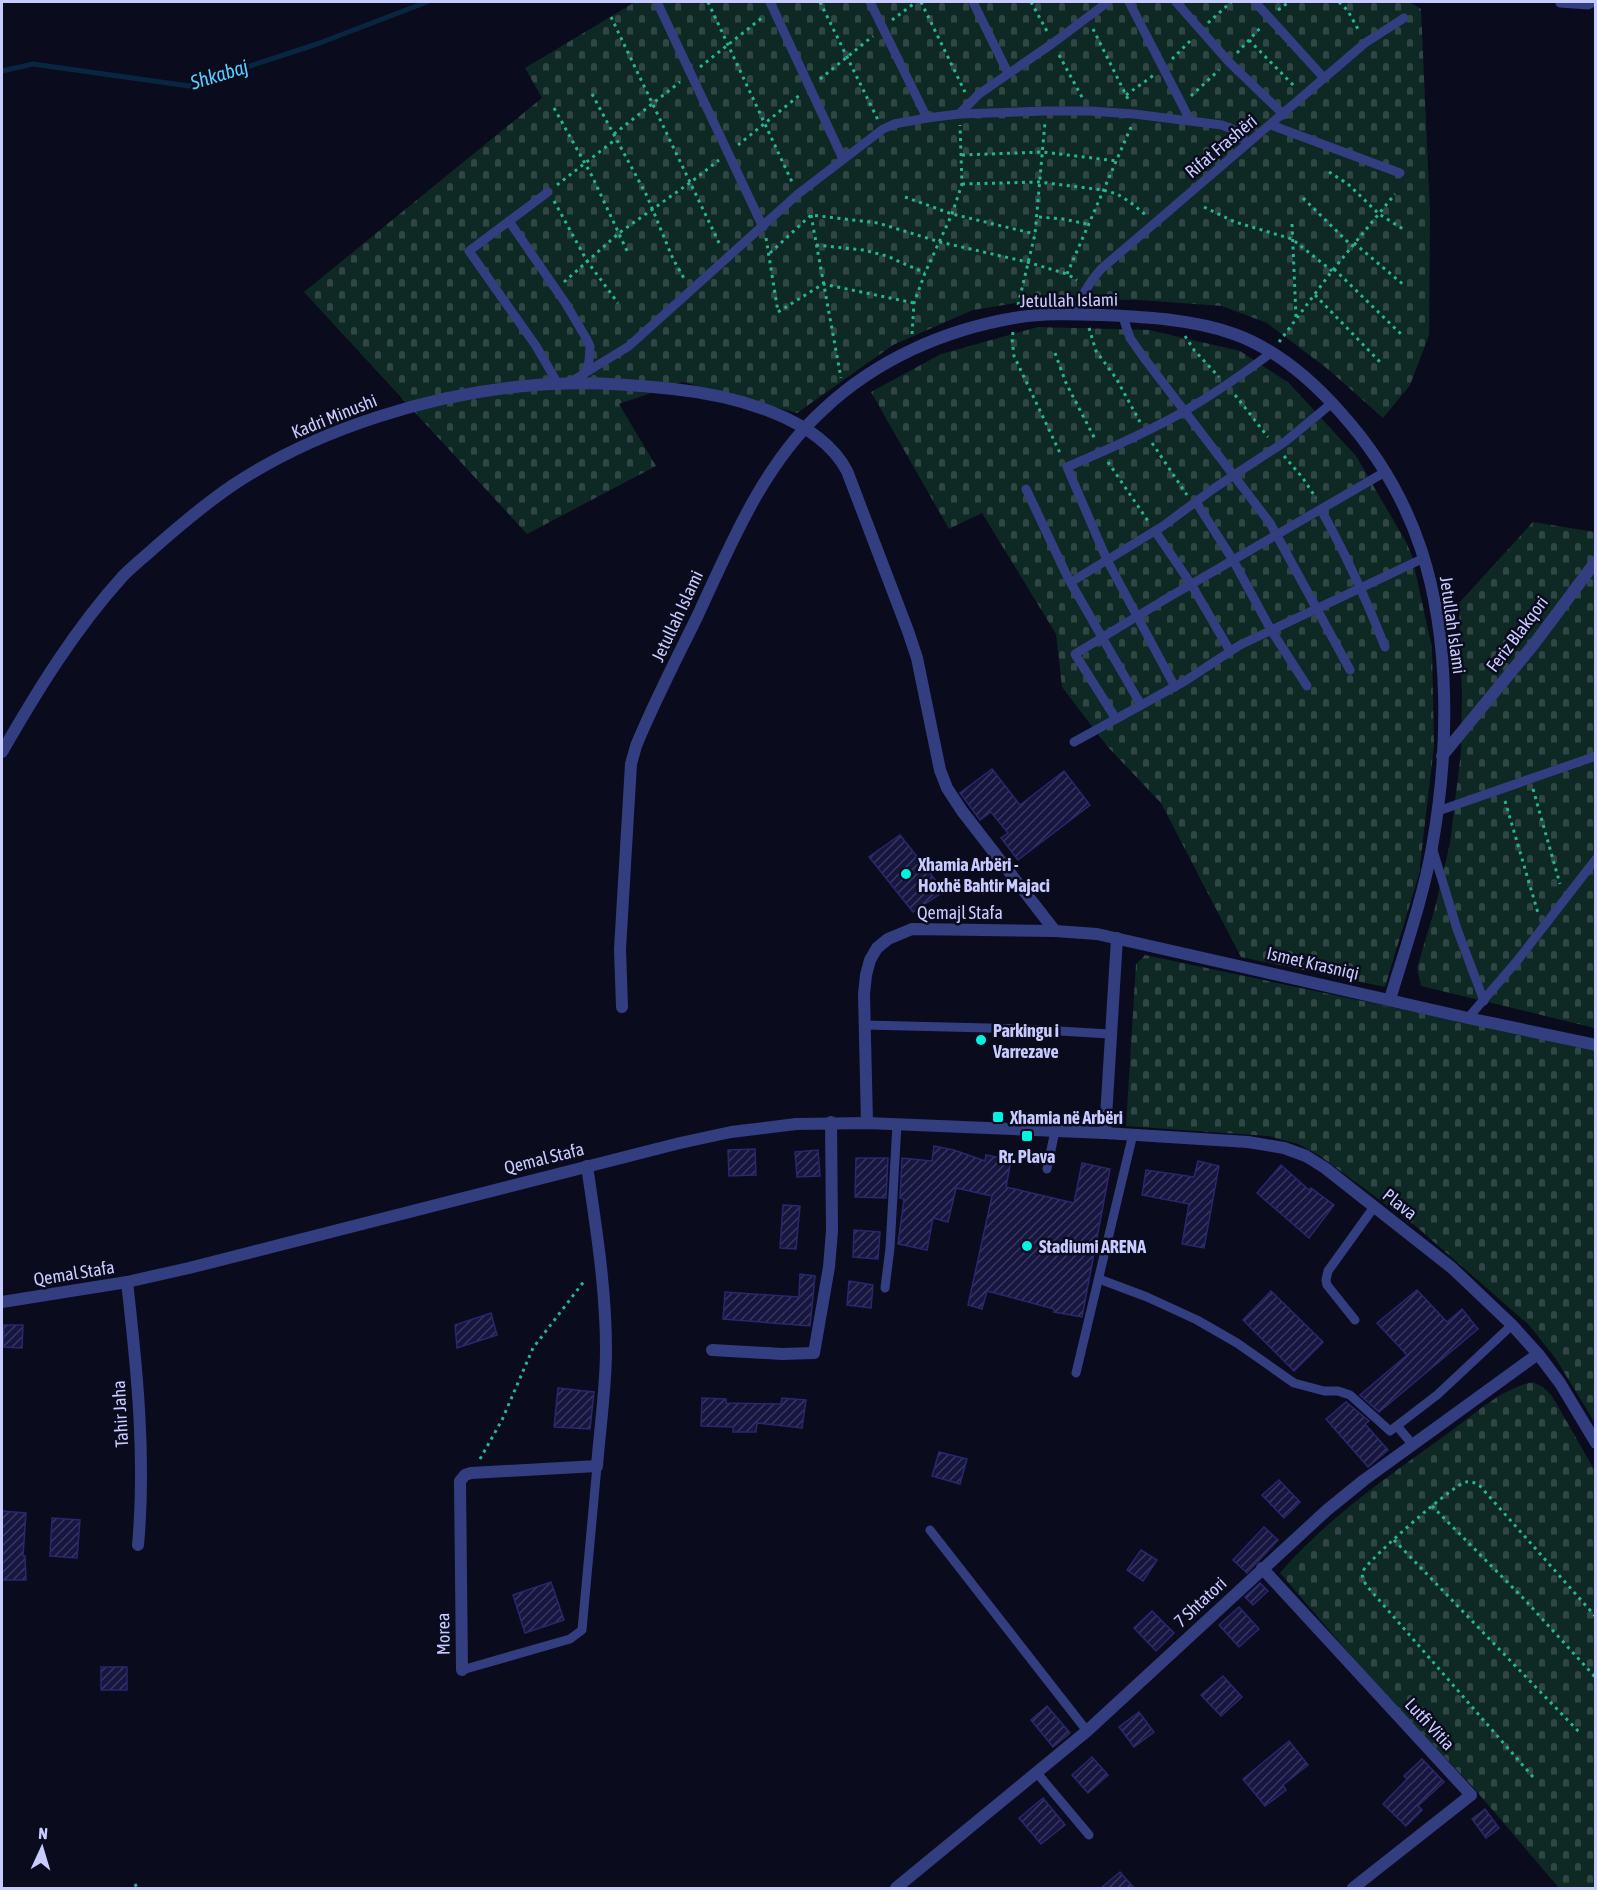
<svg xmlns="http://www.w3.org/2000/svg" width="1597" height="1890" font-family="'Asap Condensed',sans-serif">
<defs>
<pattern id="cemetery-stones" width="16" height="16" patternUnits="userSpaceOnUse" patternTransform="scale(1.5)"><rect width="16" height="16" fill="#0e2823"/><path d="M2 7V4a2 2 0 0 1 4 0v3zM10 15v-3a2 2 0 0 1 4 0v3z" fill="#304644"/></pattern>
<pattern id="building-hatch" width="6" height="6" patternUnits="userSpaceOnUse" patternTransform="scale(1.5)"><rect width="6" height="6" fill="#171640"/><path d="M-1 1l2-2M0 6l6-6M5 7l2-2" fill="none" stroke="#37375d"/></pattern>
</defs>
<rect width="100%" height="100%" fill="#0b0b1e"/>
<g fill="url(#cemetery-stones)">
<polygon points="635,2 1409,2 1421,9 1430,212 1429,335 1410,385 1383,418 1329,370 1267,323 1222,306 1139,300 1042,299 973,310 893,345 797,413 683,382 619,404 656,466 527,534 304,292 542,98 525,68"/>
<polygon points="1038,327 1149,330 1240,351 1289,383 1356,456 1406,542 1412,556 1432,648 1434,746 1419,874 1385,987 1241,957 1161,803 1108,747 1062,687 1056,634 982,513 949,529 871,392 941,354"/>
<polygon points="1533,522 1595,532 1595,1028 1421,986 1417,968 1435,908 1450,843 1461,752 1462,694 1459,603"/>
<polygon points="1145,955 1595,1050 1595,1423 1556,1359 1529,1325 1418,1228 1320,1156 1298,1144 1268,1136 1126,1126 1136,964"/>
<path d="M 1533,1382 L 1543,1387 L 1552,1396 L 1595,1471 L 1595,1888 L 1559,1888 L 1472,1786 L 1371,1679 L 1280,1573 C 1327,1518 1389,1476 1447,1434 C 1474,1415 1500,1389 1533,1382 Z"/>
</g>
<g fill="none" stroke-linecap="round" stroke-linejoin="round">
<polyline stroke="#082640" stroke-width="5" points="2,71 33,64 189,86 317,44 427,2"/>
</g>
<g fill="url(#building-hatch)" stroke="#29276d" stroke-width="1.5">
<polygon points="992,769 1020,805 1064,771 1090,805 1018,860 1001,838 1008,833 991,812 980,820 960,793"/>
<polygon points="900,835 944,891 913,912 869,857"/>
<polygon points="934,1146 954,1150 985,1161 986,1155 1011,1160 1006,1187 1074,1203 1082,1163 1110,1169 1082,1317 1054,1312 1054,1309 987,1291 982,1309 968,1305 992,1196 956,1188 948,1222 933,1218 927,1250 898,1244 904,1199 900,1198 902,1158 932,1161"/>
<polygon points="755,1149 756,1175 729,1176 728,1150"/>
<polygon points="818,1150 820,1176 797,1177 795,1152"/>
<polygon points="856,1158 888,1158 886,1198 855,1197"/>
<polygon points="1198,1161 1219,1166 1204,1248 1182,1244 1189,1204 1142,1195 1146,1170 1194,1177"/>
<polygon points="1281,1165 1309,1190 1311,1188 1334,1205 1309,1238 1257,1193"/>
<polygon points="783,1205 800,1206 796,1249 780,1248"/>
<polygon points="854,1230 880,1232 878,1259 853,1257"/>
<polygon points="800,1274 815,1276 810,1326 723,1319 725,1292 799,1297"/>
<polygon points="849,1281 873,1285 871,1308 847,1305"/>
<polygon points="1417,1290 1447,1322 1462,1309 1478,1329 1379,1412 1360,1395 1407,1355 1377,1323"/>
<polygon points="1271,1291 1323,1342 1294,1371 1243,1320"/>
<polygon points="491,1313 497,1335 457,1348 455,1325"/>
<polygon points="4,1325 23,1325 22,1348 3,1347"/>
<polygon points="558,1388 594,1392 590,1429 554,1427"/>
<polygon points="702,1398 726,1399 726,1403 781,1404 782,1398 806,1400 802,1428 757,1423 756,1432 733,1432 733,1427 701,1426"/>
<polygon points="1346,1402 1369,1421 1365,1424 1388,1450 1368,1467 1326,1419"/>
<polygon points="939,1452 967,1459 960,1484 932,1476"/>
<polygon points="1279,1480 1300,1502 1284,1518 1262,1495"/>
<polygon points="2,1511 26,1513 23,1556 25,1556 26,1580 2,1580"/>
<polygon points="52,1518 80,1520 77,1558 50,1556"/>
<polygon points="1264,1527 1278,1540 1247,1573 1233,1560"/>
<polygon points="1141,1550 1157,1560 1143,1581 1127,1570"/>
<polygon points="551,1582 564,1620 525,1633 513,1595"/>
<polygon points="1260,1583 1268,1591 1253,1605 1245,1597"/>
<polygon points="1239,1607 1259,1629 1239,1647 1219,1625"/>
<polygon points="1152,1611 1174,1633 1156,1651 1134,1628"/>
<rect x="101" y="1667" width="26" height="23"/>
<polygon points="1223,1676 1242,1697 1221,1716 1201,1695"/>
<polygon points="1047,1706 1070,1733 1053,1747 1031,1720"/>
<polygon points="1139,1712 1154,1732 1134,1747 1119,1727"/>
<polygon points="1289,1741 1308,1765 1283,1785 1286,1790 1265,1806 1243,1779"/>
<polygon points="1092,1757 1108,1775 1088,1793 1072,1775"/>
<polygon points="1422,1759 1444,1782 1418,1806 1422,1810 1406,1826 1383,1804 1407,1779 1404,1776"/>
<polygon points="1043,1798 1065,1825 1041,1844 1019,1818"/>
<polygon points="1485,1809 1499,1828 1486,1838 1472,1819"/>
<polygon points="1120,1872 1134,1888 1101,1888"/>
</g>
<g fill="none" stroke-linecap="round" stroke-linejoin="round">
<g stroke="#27b493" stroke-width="3" stroke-dasharray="3 4.5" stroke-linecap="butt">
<polyline points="708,2 792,182"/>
<polyline points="820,2 878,120"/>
<polyline points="921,2 965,92"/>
<polyline points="1031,2 1048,33"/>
<polyline points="1339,2 1348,11 1359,31"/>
<polyline points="1278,10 1289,2"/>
<polyline points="611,17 721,247"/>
<polyline points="892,20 916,2"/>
<polyline points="1208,23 1231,2"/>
<polyline points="1093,29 1129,101"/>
<polyline points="1249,40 1295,87"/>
<polyline points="1237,53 1261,27"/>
<polyline points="1059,55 1083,99"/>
<polyline points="1172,59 1193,38"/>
<polyline points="700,67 763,17"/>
<polyline points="820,79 873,36"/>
<polyline points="592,94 647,196 673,259 685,280"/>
<polyline points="1126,95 1154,75"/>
<polyline points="1191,96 1219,70"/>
<polyline points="554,108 592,176 628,253"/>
<polyline points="614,134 680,82"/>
<polyline points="738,145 801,94"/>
<polyline points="962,155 1043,152 1117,161"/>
<polyline points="1329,172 1348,184 1379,214 1403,229"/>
<polyline points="962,184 1039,182 1103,190 1117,194 1130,202 1147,216"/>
<polyline points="557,185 616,139"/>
<polyline points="905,197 952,214 1035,234"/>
<polyline points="1303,198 1352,246"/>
<polyline points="554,201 587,261 618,303"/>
<polyline points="1204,207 1235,222 1292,239 1332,271"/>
<polyline points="811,215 841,378"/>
<polyline points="1039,217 1063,219 1087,224"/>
<polyline points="1292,224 1296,317"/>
<polyline points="766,238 778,312 823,284 914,303"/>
<polyline points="1354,243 1405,286"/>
<polyline points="816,245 863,250 887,256 925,273"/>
<polyline points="770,253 811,215 878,223 940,242 1027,262 1067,274 1077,280"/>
<polyline points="1334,269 1402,335"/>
<polyline points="1067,274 1131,127"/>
<polyline points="564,282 619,233 691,182 719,160"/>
<polyline points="1315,295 1381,363"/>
<polyline points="1018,305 1035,234 1045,122"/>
<polyline points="1089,328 1096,351 1116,378 1140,422"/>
<polyline points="1013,332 1012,339 1014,356 1061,455"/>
<polyline points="912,334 914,303 925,273 952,214 962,184 960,125"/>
<polyline points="1185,336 1194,350 1219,377"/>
<polyline points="1279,342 1332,271 1395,194"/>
<polyline points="1055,353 1066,383 1096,441"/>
<polyline points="1235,395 1268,437"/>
<polyline points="1152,443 1187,495"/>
<polyline points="1284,456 1302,477 1316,498"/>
<polyline points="1108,462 1148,521"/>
<polyline points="1533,789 1560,884"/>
<polyline points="1505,801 1538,913"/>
<polyline points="480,1459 502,1420 533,1348 585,1280"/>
<polyline points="1432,1506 1525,1600 1596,1678"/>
<polyline points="1394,1540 1581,1734"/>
<path d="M 1533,1777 L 1366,1585 C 1364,1581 1361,1576 1363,1571 C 1369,1559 1455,1483 1466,1482 C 1471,1481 1476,1483 1480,1486 L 1596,1617"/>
<polyline points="135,1884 137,1888"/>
</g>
<g stroke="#333e80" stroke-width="9">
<polyline points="657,2 763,227"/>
<polyline points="770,2 843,159"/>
<polyline points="870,2 927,118"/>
<polyline points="973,2 1008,73"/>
<polyline points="1129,2 1190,120"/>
<polyline points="1176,2 1229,62 1284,115"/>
<polyline points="1255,2 1324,78"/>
<polyline points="1560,3 1588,5 1594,2"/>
<polyline points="959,114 979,94 1053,43 1108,2"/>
<polyline points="1271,125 1400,173"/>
<polyline points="548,192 469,251 536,346 558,384"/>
<polyline points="509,221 566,304 586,338 590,346 589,361 586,371"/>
<path d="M 1076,315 C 1081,296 1088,284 1101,269 L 1365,43 L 1404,18"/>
<polyline points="1123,317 1130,338 1144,358 1270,523 1350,670"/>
<polyline points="567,384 629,346 798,194 883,129 894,124 927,118 959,114 1046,111 1090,111 1134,114 1222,125 1234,130 1248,143"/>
<polyline points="1026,489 1068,578 1141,705"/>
<polyline points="1196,502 1233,560 1271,630 1307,686"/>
<path d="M 1321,510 C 1346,554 1366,599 1385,647"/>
<polyline points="1155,531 1191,584 1230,651"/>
<polyline points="1071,582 1163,526 1213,489 1286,441 1332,403"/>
<path d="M 1175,687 L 1107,560 L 1067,467 C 1107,450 1146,433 1183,412 C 1214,394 1243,374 1271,353"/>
<polyline points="1116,719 1075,654 1164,600 1385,472"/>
<polyline points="1074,742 1185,681 1240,645 1424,558"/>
<polyline points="1438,811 1596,756"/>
<polyline points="1432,847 1457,929 1484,1001"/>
<polyline points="1468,1018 1517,961 1596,859"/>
<polyline points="865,1025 1025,1029 1110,1034"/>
<polyline points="1047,1169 1055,1131"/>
<polyline points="1099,1279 1147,1297 1197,1320 1237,1343 1294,1383 1324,1391 1338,1391 1350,1395 1390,1431 1437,1395 1512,1325"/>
<polyline points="885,1288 890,1248 897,1124"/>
<polyline points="1355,1320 1327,1285 1326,1280 1328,1271 1374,1207"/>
<polyline points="1076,1373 1133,1134"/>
<polyline points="1397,1426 1413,1445"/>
<polyline points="930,1530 1087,1731"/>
<polyline points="462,1670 570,1639 582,1630 597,1466"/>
<polyline points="1037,1773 1089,1835"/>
</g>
<g stroke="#333e80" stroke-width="12">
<path d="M 2,752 C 37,691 75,629 123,576 C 133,566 143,558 153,549 C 179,526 205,504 233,485 C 319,428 434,393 536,385 C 581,381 628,384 673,389 C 731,395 818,416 847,471 L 908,631 L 917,658 L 940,770 L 947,788 L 962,811 L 1055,931"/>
<polyline points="1442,756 1534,644 1596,561"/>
<path d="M 622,1007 L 620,949 L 631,764 L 636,746 C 654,702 676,660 697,617 C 731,544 763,464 824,409 C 876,360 944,330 1014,318 C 1043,313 1073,314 1101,315 C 1145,317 1193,319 1234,334 C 1276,349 1312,380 1341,413 C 1377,453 1404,498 1421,549 C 1451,640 1449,753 1432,847 C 1423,898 1405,949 1390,999"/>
<path d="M 127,1282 C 137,1369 146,1458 138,1545"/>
<polyline points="712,1350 782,1354 814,1353 829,1267 832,1231 831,1122"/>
<polyline points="1262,1568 1471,1795 1353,1888"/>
<path d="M 462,1670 L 460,1481 L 465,1475 L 471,1473 L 597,1466 C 600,1427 606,1388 606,1350 C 606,1288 596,1227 587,1166"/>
<polyline points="896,1888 1087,1731 1327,1510 1364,1480 1538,1354"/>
</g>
<g stroke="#333e80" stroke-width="12">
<polyline points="867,1123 864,994 866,975 870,960 877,948 888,939 912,929 1055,931 1097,934 1468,1018 1596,1045"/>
<polyline points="1105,1133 1117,938"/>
<polyline points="2,1302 127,1282 189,1268 680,1143 731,1132 796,1124 867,1123 1105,1133 1248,1142 1284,1148 1306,1156 1325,1168 1452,1268 1512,1325 1538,1354 1560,1383 1596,1443"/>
</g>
</g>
<g fill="#00f3e1" stroke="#0b0b1e" stroke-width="2">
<circle cx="906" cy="874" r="6"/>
<circle cx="981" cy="1040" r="6"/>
<rect x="992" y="1111" width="12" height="12" rx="3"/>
<rect x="1021" y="1130" width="12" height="12" rx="3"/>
<circle cx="1027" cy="1246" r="6"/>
</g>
<g text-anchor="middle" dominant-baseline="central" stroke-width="5" stroke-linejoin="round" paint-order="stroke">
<g font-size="18" fill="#c8cbff" stroke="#0b0b1e">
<text transform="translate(1221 146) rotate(-40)">Rifat Frashëri</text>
<text transform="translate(1069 300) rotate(-1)">Jetullah Islami</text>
<text transform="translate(334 416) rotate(-22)">Kadri Minushi</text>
<text transform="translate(677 616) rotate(-65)">Jetullah Islami</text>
<text transform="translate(1453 625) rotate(82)">Jetullah Islami</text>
<text transform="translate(1517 634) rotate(-53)">Feriz Blakqori</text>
<text x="960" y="912">Qemajl Stafa</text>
<text transform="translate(1313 963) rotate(13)">Ismet Krasniqi</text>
<text transform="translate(544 1158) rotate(-14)">Qemal Stafa</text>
<text transform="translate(1400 1204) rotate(38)">Plava</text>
<text transform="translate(74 1273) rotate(-9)">Qemal Stafa</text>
<text transform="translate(120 1414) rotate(-93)">Tahir Jaha</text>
<text transform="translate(1200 1602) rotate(-43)">7 Shtatori</text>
<text transform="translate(443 1634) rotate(-91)">Morea</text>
<text transform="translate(1430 1724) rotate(47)">Lutfi Vitia</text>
</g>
<g font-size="18" font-weight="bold" fill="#c8cbff" stroke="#0b0b1e" text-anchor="start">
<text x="918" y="864">Xhamia Arbëri -<tspan x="918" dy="21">Hoxhë Bahtir Majaci</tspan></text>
<text x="993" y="1030">Parkingu i<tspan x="993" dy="21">Varrezave</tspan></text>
<text x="1010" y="1117">Xhamia në Arbëri</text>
<text x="1027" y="1156" text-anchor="middle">Rr. Plava</text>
<text x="1039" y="1246">Stadiumi ARENA</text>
</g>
<g font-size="20" font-style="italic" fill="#56ceff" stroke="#0b0b1e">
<text transform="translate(219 74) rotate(-17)">Shkabaj</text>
</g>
</g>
<rect width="1597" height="1890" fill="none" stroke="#c8cbff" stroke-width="6"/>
<g transform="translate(42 1848) rotate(4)" stroke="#0b0b1e" stroke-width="4.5" paint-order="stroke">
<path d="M0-4.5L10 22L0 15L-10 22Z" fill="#c8cbff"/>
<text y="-9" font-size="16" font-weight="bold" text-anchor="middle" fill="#c8cbff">N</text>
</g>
</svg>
